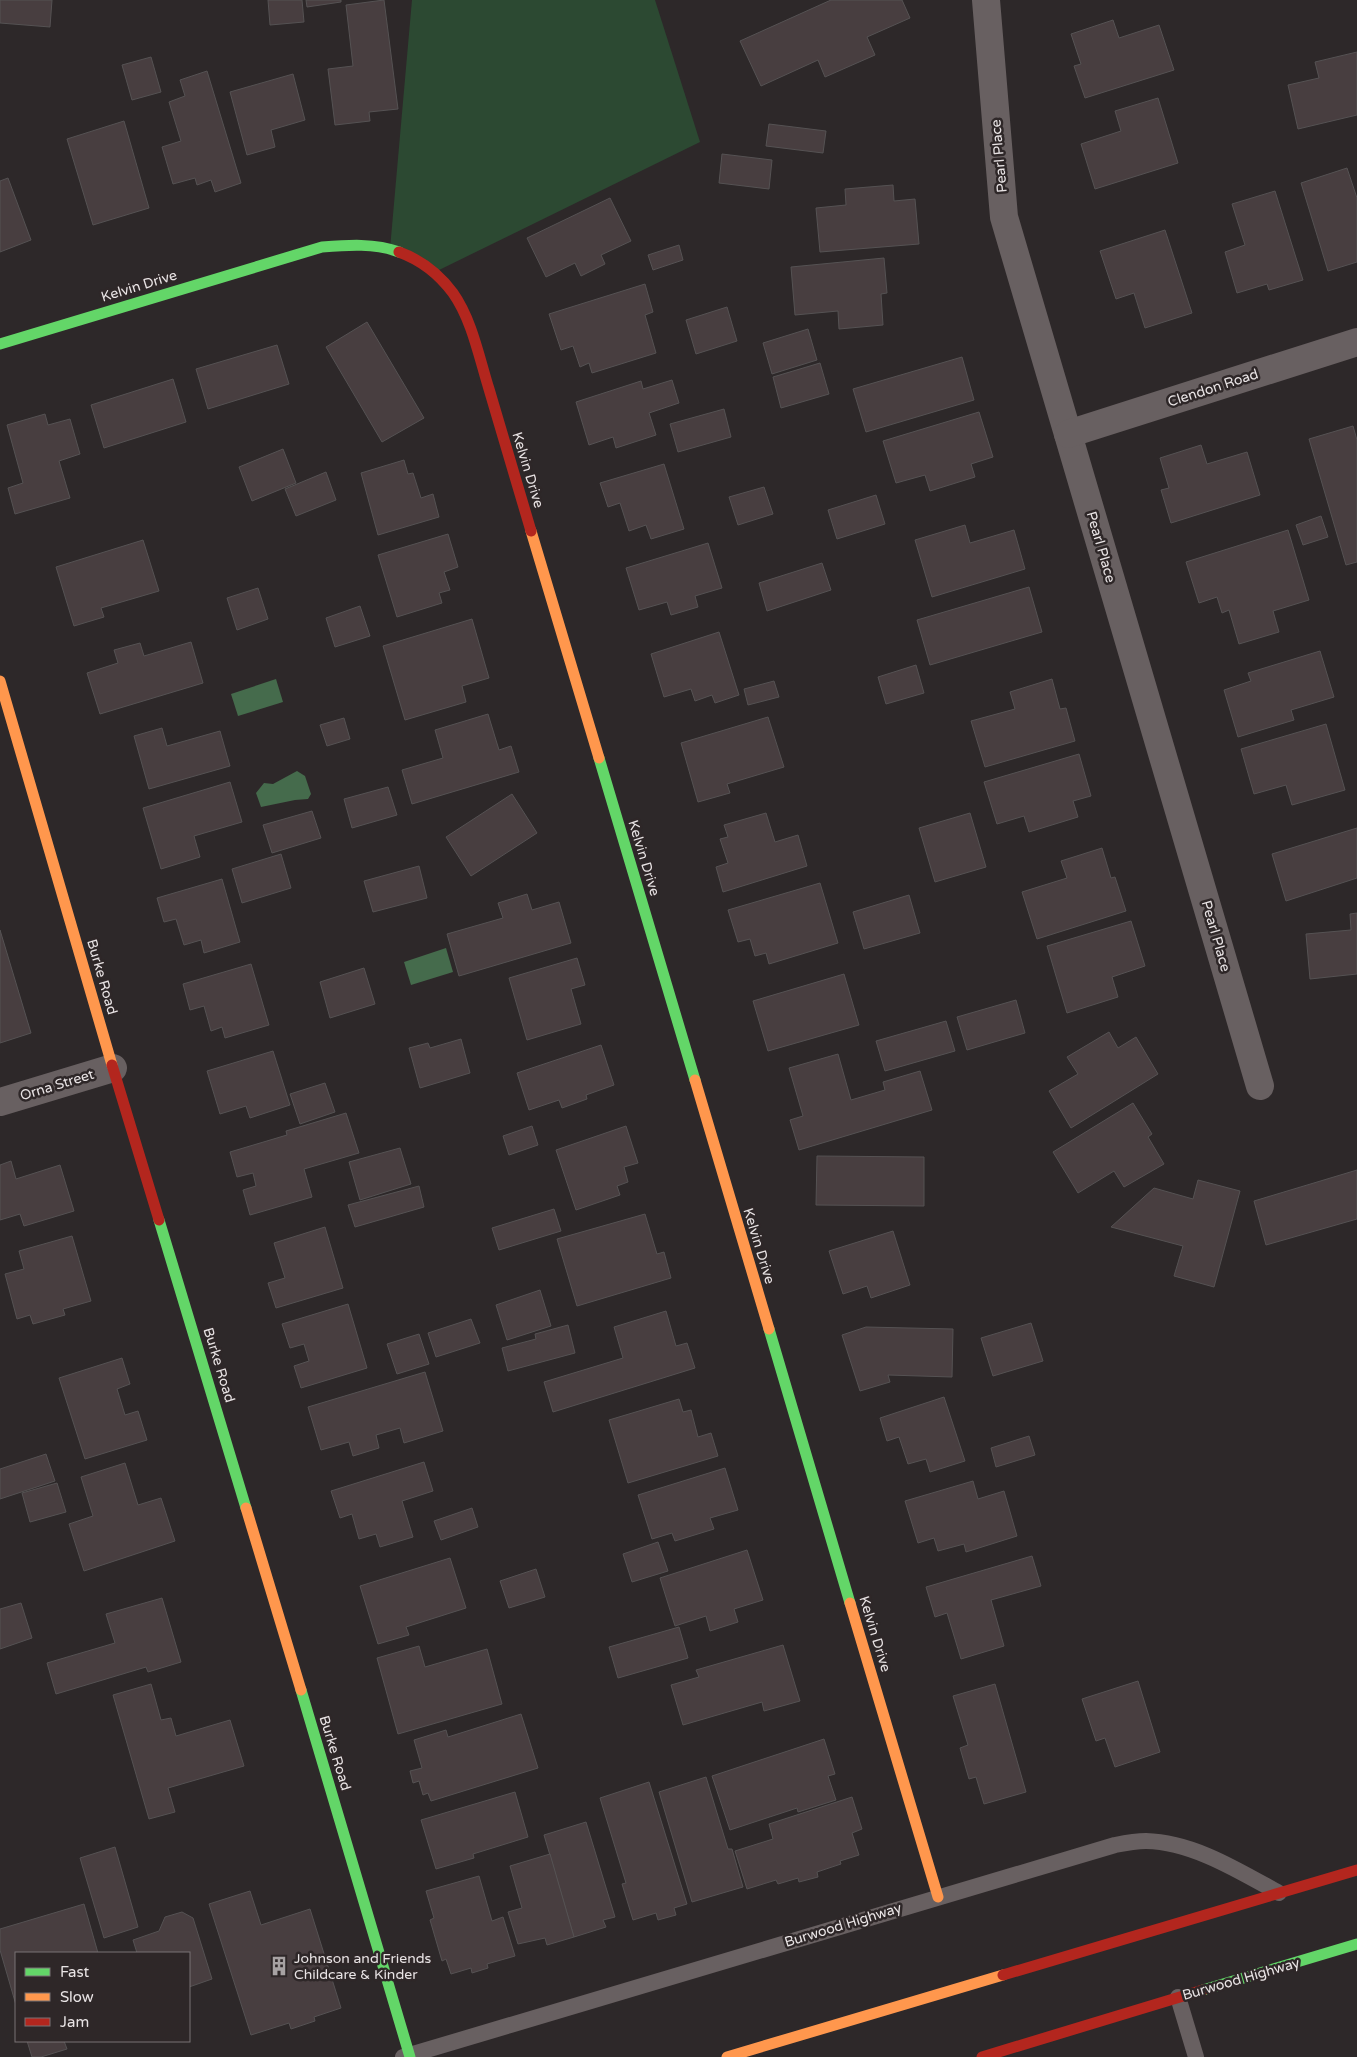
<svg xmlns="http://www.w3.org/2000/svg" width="1357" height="2057" font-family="'Varela Round',sans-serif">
<rect width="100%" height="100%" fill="#2d2829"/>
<polygon fill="#2c4932" points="412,0 655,0 700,142 435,272 390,249"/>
<g fill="#456b4c">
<polygon points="276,679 283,702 238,716 231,694"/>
<polygon points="297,771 305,776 311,794 308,799 295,800 261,807 256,793 264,783 273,784"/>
<polygon points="446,948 453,972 411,985 404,962"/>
</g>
<g fill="#483e40" stroke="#555253">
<polygon points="0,0 52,0 50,27 0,23"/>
<polygon points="268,0 302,0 304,22 270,25"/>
<polygon points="306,0 341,0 341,2 307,7"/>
<polygon points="384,0 398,109 369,112 370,121 335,125 328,69 353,66 346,5"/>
<polygon points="831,0 902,0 910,18 867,37 875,55 825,77 818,60 761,86 740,41"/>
<polygon points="1113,20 1119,38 1159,25 1174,70 1085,98 1074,66 1081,64 1071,34"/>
<polygon points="1357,52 1357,115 1298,129 1288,85 1319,78 1315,62"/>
<polygon points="151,57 161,92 132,100 122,65"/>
<polygon points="207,71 241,183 215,192 211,180 197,185 195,178 173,184 162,147 181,141 169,102 185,96 180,80"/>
<polygon points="293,74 305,120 271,130 275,147 247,155 230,92"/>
<polygon points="1158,98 1178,163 1095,189 1081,144 1121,131 1115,111"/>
<polygon points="124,121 149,208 93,225 67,139"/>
<polygon points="769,124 826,131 823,153 766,146"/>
<polygon points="722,154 772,160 769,189 719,183"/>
<polygon points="1347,168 1357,198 1357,262 1328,271 1301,183"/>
<polygon points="8,178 31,240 0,252 0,181"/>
<polygon points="893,185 894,201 915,199 919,244 820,252 816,208 846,205 845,189"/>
<polygon points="1275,191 1303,280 1269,290 1267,284 1237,293 1225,252 1245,245 1232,204"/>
<polygon points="610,198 631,241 601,255 605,264 581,276 575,263 546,277 527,238"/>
<polygon points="1165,230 1192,313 1145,328 1134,293 1116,299 1100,251"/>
<polygon points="679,245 683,260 653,270 648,255"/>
<polygon points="884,258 887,293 881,294 883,325 839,329 838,311 795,315 791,267"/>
<polygon points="645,284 653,312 645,315 656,353 592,373 589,363 580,367 573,346 561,350 549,314"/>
<polygon points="727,307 737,341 696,354 686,320"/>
<polygon points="367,322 424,418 382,442 326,347"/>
<polygon points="808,329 817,360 772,374 763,343"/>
<polygon points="277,345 289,384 208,409 196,369"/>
<polygon points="962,357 974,400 866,432 853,389"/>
<polygon points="820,363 829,394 781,408 773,377"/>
<polygon points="173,379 186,422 104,448 91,405"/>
<polygon points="672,380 679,403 649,413 656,435 616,448 613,437 589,445 576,402 641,381 643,389"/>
<polygon points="724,409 731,437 678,452 670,424"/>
<polygon points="979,412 993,457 971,464 975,477 930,491 925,475 896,483 883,441"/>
<polygon points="45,414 48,425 70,419 80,454 59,461 70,498 15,514 8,488 23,483 7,425"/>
<polygon points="1353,426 1357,440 1357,562 1346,565 1309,439"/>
<polygon points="1201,445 1207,464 1247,452 1260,495 1171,523 1161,490 1169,488 1160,458"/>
<polygon points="283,449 296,483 252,501 239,467"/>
<polygon points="404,460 408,474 413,473 421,498 433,494 439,517 378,535 361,473"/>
<polygon points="664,464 684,529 651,539 646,525 629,531 620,503 608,507 600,483"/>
<polygon points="326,472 336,500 296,516 285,489"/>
<polygon points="764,487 773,514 738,525 729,497"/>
<polygon points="876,495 885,524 837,539 828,510"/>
<polygon points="1321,516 1328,537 1303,545 1296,525"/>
<polygon points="965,525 970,543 1014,530 1025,569 932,597 915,540"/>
<polygon points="1288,530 1309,600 1273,611 1279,632 1239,644 1229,610 1222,613 1217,597 1199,603 1186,562"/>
<polygon points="448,534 458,567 444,572 450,590 439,593 442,603 397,617 378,555"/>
<polygon points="143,540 159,591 101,608 104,617 74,626 56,567"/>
<polygon points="708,543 722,588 695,596 698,607 671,615 667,602 639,610 626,568"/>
<polygon points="822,563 831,590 767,611 759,583"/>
<polygon points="1029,587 1042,632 930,665 917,620"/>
<polygon points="258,588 268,619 237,630 227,598"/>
<polygon points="360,606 370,636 335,647 326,618"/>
<polygon points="472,619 489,678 462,686 466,702 405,720 383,646"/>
<polygon points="719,632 739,695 715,703 712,695 695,701 691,689 664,697 651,654"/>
<polygon points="191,642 203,683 100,714 87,673 118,663 114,650 140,643 144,656"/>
<polygon points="1320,651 1334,697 1291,710 1294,720 1238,737 1224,690 1251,681 1248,673"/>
<polygon points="916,665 924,693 886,704 878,677"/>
<polygon points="1052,679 1060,709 1066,708 1075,741 985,767 971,721 1015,709 1010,692"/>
<polygon points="774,681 779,697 748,705 744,689"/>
<polygon points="488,714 499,750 511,746 519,772 412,804 402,770 443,758 435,730"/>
<polygon points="768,717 784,767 727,784 730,793 698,802 681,743"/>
<polygon points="344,718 350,739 327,746 320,725"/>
<polygon points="1326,724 1345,790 1292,805 1286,785 1254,794 1241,749"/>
<polygon points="162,728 167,746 220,731 230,766 149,789 134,736"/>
<polygon points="1079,754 1091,796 1073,801 1078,817 1029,832 1024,816 997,824 984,782"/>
<polygon points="230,782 242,822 194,836 200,857 161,869 143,808"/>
<polygon points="388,787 397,815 352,828 344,799"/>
<polygon points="512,794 537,833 471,876 446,837"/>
<polygon points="312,811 321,838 272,853 263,825"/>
<polygon points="766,813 775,842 798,835 807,866 723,892 716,867 728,863 720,839 728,837 724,825"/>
<polygon points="970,813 986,867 935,882 919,828"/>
<polygon points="1357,828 1357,878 1286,901 1272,854"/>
<polygon points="1102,848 1111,878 1115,877 1126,911 1037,939 1022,892 1067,878 1061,861"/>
<polygon points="281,854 291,888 242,903 232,869"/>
<polygon points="419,866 427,898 373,912 364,881"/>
<polygon points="222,879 240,942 204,953 201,940 184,945 176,919 164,922 157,898"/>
<polygon points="820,883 838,943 769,964 766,953 755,956 750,939 738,942 728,910"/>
<polygon points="527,894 532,910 559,902 571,943 459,976 447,934 503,918 498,903"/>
<polygon points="909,895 920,933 864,949 853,912"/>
<polygon points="1357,913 1357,974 1310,979 1306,934 1351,930 1350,914"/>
<polygon points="1131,921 1145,966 1112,977 1118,997 1067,1013 1047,946"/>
<polygon points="0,930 31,1033 0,1043"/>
<polygon points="577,958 585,985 571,989 581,1024 527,1040 509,978"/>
<polygon points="251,964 269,1025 225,1038 222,1027 211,1031 204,1006 190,1010 183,984"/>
<polygon points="364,968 375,1004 330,1018 320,982"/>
<polygon points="844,974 859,1025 768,1051 753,1001"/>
<polygon points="1016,1000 1025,1033 967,1050 957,1017"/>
<polygon points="946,1021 955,1051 885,1071 876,1041"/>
<polygon points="1109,1032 1118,1048 1136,1037 1158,1074 1071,1128 1049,1091 1078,1074 1067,1057"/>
<polygon points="461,1039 470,1073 420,1088 409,1048 428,1043 430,1048"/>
<polygon points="601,1045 614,1085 586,1095 587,1099 562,1108 559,1100 529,1110 517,1073"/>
<polygon points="273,1051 290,1105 250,1118 246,1106 220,1114 207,1071"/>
<polygon points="838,1054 851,1100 885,1090 883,1082 920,1071 932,1110 799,1150 790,1120 803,1116 789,1068"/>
<polygon points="325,1083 335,1112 300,1124 290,1094"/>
<polygon points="1133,1103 1152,1134 1148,1137 1164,1164 1124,1187 1114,1171 1078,1193 1053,1152"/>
<polygon points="346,1113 359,1153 304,1169 312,1197 250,1215 243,1190 256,1186 253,1173 237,1177 230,1152 287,1135 286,1131"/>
<polygon points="532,1126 538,1145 509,1155 503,1136"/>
<polygon points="626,1126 638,1163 624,1167 628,1182 617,1186 620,1195 576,1210 556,1150"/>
<polygon points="400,1148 411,1184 360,1200 349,1162"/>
<polygon points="817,1156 924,1157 924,1206 816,1205"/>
<polygon points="11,1161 16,1179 60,1165 74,1211 24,1226 20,1214 0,1220 0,1165"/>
<polygon points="1357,1170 1357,1219 1266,1245 1254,1201"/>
<polygon points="1198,1180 1240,1191 1214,1287 1174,1276 1183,1246 1111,1227 1154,1188 1193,1199"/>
<polygon points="419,1186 424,1207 355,1227 348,1205"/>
<polygon points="554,1209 561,1231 499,1250 492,1228"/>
<polygon points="645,1214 657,1254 664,1252 671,1278 577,1306 557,1239"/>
<polygon points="325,1227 343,1288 276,1308 268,1283 285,1278 274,1243"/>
<polygon points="893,1231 910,1285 871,1298 867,1286 843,1294 829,1251"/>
<polygon points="72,1236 91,1301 63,1309 65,1315 33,1324 30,1315 17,1319 5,1274 24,1269 19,1251"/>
<polygon points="540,1290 551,1326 507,1340 496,1305"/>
<polygon points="348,1304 367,1368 301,1388 294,1366 309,1361 304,1344 290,1348 282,1324"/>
<polygon points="666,1311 676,1346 687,1343 695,1368 553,1412 544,1382 623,1358 614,1327"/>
<polygon points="471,1319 480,1343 436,1357 428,1333"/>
<polygon points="1031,1323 1043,1361 993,1376 981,1338"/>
<polygon points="568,1325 575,1353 508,1371 502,1348 536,1339 535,1334"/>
<polygon points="866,1327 953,1329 952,1377 888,1375 890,1382 860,1391 842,1335"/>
<polygon points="419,1334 429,1364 397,1374 387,1344"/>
<polygon points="122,1358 130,1384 117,1389 125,1415 138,1411 147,1440 85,1459 59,1378"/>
<polygon points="425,1372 443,1431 404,1443 400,1428 376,1435 379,1448 353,1456 349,1442 321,1450 308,1407"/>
<polygon points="944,1397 965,1461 930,1472 926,1459 908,1464 899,1437 887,1441 880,1418"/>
<polygon points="679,1399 683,1412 691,1410 698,1437 711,1433 718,1456 628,1483 609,1420"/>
<polygon points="1029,1436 1035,1455 996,1467 991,1448"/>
<polygon points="46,1454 55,1481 0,1499 0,1469"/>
<polygon points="424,1462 433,1491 402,1501 413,1537 380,1547 376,1534 359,1539 352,1514 340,1518 331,1491"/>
<polygon points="125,1463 138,1505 161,1498 175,1541 84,1571 69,1524 93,1516 81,1477"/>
<polygon points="725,1468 738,1510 710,1518 714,1529 675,1541 672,1533 652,1539 638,1495"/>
<polygon points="973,1481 978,1499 1004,1491 1017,1536 966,1552 964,1544 938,1551 934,1538 918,1543 905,1501"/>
<polygon points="57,1483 66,1512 30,1522 22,1493"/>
<polygon points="472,1508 478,1527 441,1540 434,1521"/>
<polygon points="658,1542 668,1571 632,1582 623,1554"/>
<polygon points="747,1550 763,1600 734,1609 738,1622 710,1631 706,1616 675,1626 660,1578"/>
<polygon points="1032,1556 1041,1586 991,1600 1004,1646 961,1659 947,1613 935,1617 926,1587"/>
<polygon points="450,1558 466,1608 406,1627 409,1635 378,1644 360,1586"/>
<polygon points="536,1569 545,1597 509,1608 500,1581"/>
<polygon points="162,1598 181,1662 148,1672 146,1667 56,1694 47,1663 115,1643 106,1614"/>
<polygon points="21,1603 32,1638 0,1649 0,1609"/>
<polygon points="679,1627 688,1658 618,1678 609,1647"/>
<polygon points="783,1645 800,1701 764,1711 762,1702 683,1725 671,1685 699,1677 696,1670"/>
<polygon points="419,1646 425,1667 487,1649 502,1704 398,1734 377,1658"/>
<polygon points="1138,1681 1160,1752 1115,1767 1105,1738 1096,1741 1082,1699"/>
<polygon points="151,1684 161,1720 171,1718 176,1736 230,1720 244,1766 168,1788 175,1812 149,1819 113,1695"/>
<polygon points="995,1684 1026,1792 984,1804 976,1777 969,1779 960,1748 968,1745 953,1696"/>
<polygon points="521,1714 538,1768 431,1801 428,1793 423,1795 419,1781 413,1783 410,1771 422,1768 414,1740 446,1730 448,1737"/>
<polygon points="824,1739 835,1774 828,1776 836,1800 798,1812 797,1808 730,1830 712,1776"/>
<polygon points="706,1777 728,1849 732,1849 743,1887 692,1902 659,1792"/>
<polygon points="649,1782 687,1904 674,1908 676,1915 658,1920 656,1913 633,1920 622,1884 626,1883 600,1798"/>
<polygon points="515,1792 528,1837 473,1854 474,1858 436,1869 421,1820"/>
<polygon points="852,1797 862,1829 852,1833 859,1855 840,1861 841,1864 817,1872 818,1877 799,1882 798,1878 778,1884 776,1880 747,1889 735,1851 773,1839 769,1824"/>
<polygon points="586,1822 615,1917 603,1920 606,1927 574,1937 544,1835"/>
<polygon points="115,1847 138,1927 104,1938 80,1858"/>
<polygon points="550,1854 574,1937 547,1945 545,1938 518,1944 508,1912 522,1908 510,1866"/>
<polygon points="479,1876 492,1921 503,1917 515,1956 487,1964 488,1968 472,1973 471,1968 451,1974 446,1959 442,1961 430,1920 434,1918 426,1891"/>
<polygon points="250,1891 261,1925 310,1909 341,2008 314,2017 315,2021 291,2029 289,2023 251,2035 209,1904"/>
<polygon points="84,1904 98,1953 16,1953 16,2005 0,1950 0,1929"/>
<polygon points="182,1912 193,1918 212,1979 189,1987 189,1953 137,1953 133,1940 159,1931 165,1917"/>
<polygon points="27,2041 64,2041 67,2049 41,2057 32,2057"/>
</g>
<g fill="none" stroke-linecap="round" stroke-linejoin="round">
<g stroke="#686061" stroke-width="16">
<polyline points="1178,1997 1196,2057"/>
<path d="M 403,2057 L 1115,1845 C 1125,1843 1136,1841 1146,1841 C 1193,1842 1239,1871 1279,1893"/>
</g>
<g stroke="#686061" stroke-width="28">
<polyline points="986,0 1004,217 1260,1086"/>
<polyline points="1068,434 1357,342"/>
<polyline points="0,1102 113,1068"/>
</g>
<g stroke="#63d668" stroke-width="11">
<path d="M 0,344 L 322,247 C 348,245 375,243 399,252"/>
<polyline points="599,758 695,1080"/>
<polyline points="159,1220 246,1508"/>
<polyline points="769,1329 850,1603"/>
<polyline points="301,1690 410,2057"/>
<polyline points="1203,1990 1357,1944"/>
</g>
<g stroke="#ff974d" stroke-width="11">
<polyline points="531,531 599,758"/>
<polyline points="0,681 112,1065"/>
<polyline points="695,1080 769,1329"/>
<polyline points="246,1508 301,1690"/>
<polyline points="850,1603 938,1897"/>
<polyline points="727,2057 1003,1975"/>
</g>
<g stroke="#b3261e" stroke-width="11">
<path d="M 399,252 C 421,260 439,274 453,293 C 472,320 479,357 489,389 C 503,436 517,483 531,531"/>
<polyline points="112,1065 159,1220"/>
<polyline points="1003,1975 1357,1870"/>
<polyline points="982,2057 1203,1990"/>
</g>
</g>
<defs>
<symbol id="building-bare" viewBox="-9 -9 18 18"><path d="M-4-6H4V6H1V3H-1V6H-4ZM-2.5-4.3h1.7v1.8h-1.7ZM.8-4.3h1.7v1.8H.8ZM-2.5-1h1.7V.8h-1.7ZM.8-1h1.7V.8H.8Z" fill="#a7a2a3" stroke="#2e2728" stroke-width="2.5" paint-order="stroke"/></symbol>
</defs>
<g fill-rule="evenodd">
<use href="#building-bare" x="265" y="1952" width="28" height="28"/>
</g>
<g text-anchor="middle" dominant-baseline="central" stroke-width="5" stroke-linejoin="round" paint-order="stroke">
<g font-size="14" fill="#e9e4e5" stroke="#2e2728">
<text transform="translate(999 156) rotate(-95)">Pearl Place</text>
<text transform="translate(139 286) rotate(-17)">Kelvin Drive</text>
<text transform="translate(1213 388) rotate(-18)">Clendon Road</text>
<text transform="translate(528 470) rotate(73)">Kelvin Drive</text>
<text transform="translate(1101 547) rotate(74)">Pearl Place</text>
<text transform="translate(644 858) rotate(73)">Kelvin Drive</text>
<text transform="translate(1216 936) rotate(74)">Pearl Place</text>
<text transform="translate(102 977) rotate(74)">Burke Road</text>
<text transform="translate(57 1085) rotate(-17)">Orna Street</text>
<text transform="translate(759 1246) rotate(73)">Kelvin Drive</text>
<text transform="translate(219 1365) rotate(73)">Burke Road</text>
<text transform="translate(875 1634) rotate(73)">Kelvin Drive</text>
<text transform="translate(335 1753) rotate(73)">Burke Road</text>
<text transform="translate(843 1925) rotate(-17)">Burwood Highway</text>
<text transform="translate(1241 1979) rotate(-16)">Burwood Highway</text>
</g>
<g font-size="14" fill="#e9e4e5" stroke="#2e2728" text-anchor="start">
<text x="294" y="1958">Johnson and Friends<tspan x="294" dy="16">Childcare &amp; Kinder</tspan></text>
</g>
</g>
<rect x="15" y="1952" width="175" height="90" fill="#2e2728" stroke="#797374"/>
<rect x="25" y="1968" width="25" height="8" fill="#63d668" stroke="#797374"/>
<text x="60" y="1977" font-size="15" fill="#e9e4e5">Fast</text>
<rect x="25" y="1993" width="25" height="8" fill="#ff974d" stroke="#797374"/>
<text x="60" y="2002" font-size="15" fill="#e9e4e5">Slow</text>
<rect x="25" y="2018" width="25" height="8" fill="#b3261e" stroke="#797374"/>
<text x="60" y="2027" font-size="15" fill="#e9e4e5">Jam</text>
</svg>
